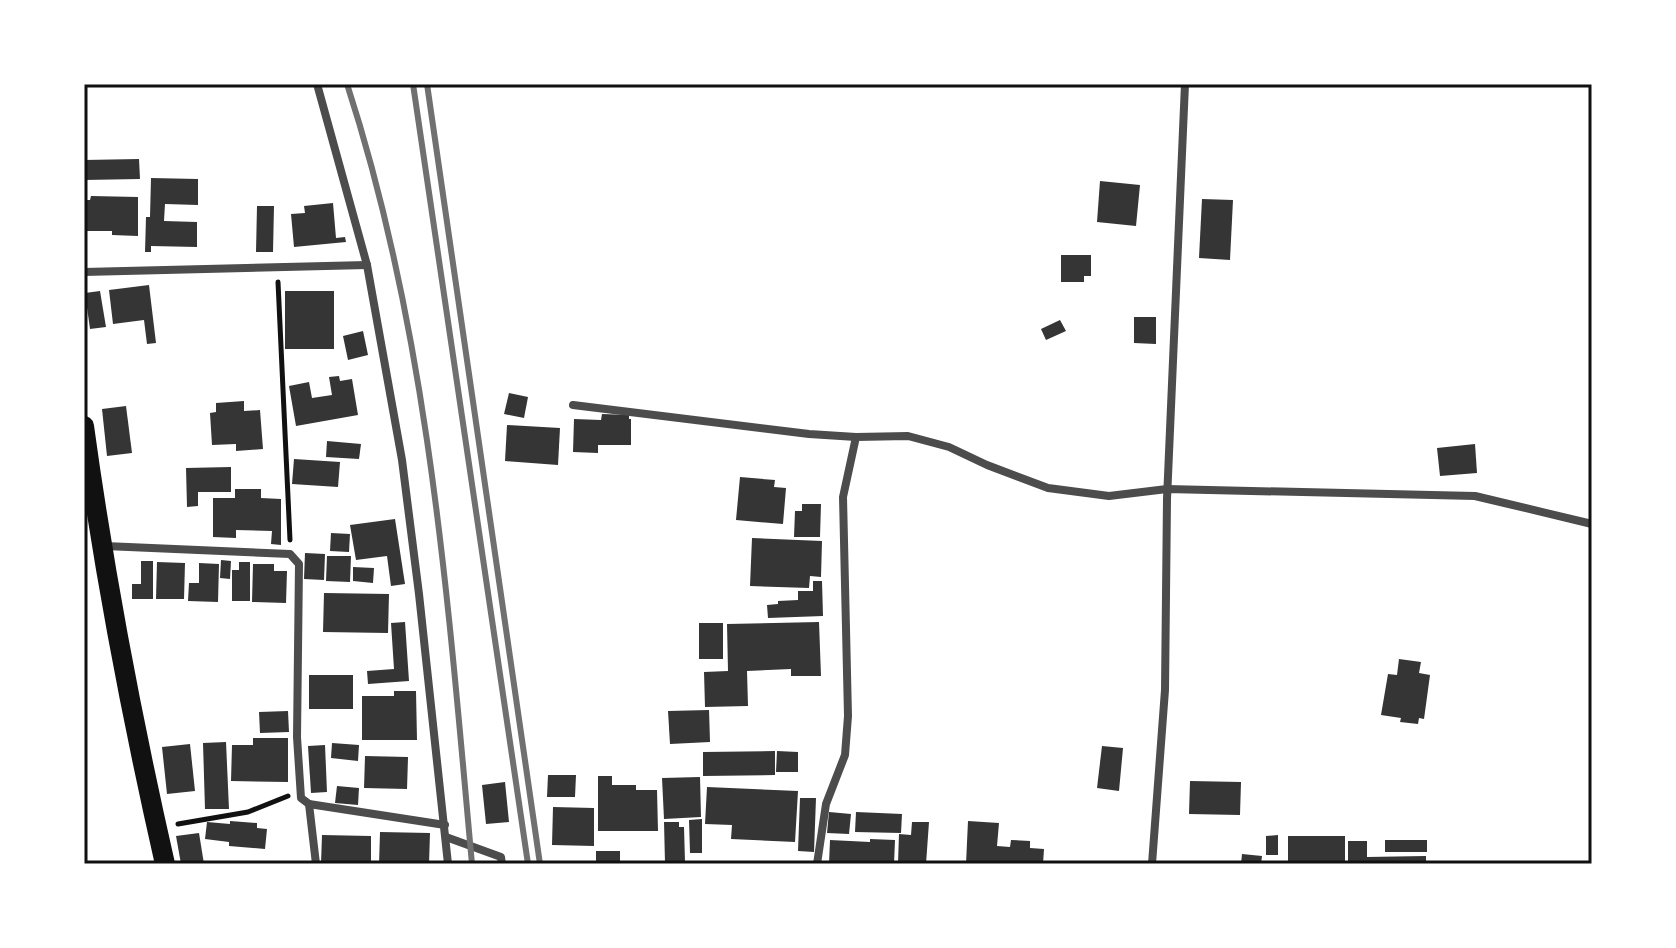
<svg xmlns="http://www.w3.org/2000/svg" width="1676" height="948" font-family="Lato,sans-serif">
<rect width="100%" height="100%" fill="#fff"/>
<g fill="#353535">
<polygon points="139,159 140,179 84,180 84,160"/>
<polygon points="151,178 198,179 198,205 165,204 164,221 197,222 197,247 151,246 151,252 145,252 146,217 150,217"/>
<polygon points="1100,181 1140,185 1136,226 1097,222"/>
<polygon points="91,196 138,197 138,236 112,235 112,231 84,231 84,200 90,200"/>
<polygon points="1202,199 1233,200 1230,260 1199,258"/>
<polygon points="333,203 336,238 345,237 346,242 294,247 291,214 305,213 304,206"/>
<polygon points="257,206 274,206 273,252 256,252"/>
<polygon points="1061,255 1091,255 1091,276 1084,276 1084,282 1061,282"/>
<polygon points="149,285 156,343 147,344 144,320 113,324 109,290"/>
<polygon points="100,291 106,327 90,329 85,293"/>
<rect x="285" y="291" width="49" height="58"/>
<polygon points="1134,317 1156,317 1156,344 1134,343"/>
<polygon points="1060,320 1066,331 1046,340 1041,329"/>
<polygon points="363,331 368,355 348,360 343,336"/>
<polygon points="339,376 340,381 352,379 358,415 296,426 289,386 309,382 312,398 332,395 329,377"/>
<polygon points="509,393 528,397 524,418 504,414"/>
<polygon points="244,401 244,411 260,410 263,449 236,451 236,444 212,445 210,413 216,412 216,403"/>
<polygon points="126,406 132,453 107,456 102,409"/>
<polygon points="602,414 629,415 629,419 631,419 631,445 598,445 598,453 573,452 574,419 601,420"/>
<polygon points="507,425 560,428 558,465 505,461"/>
<polygon points="327,441 361,444 359,459 326,457"/>
<polygon points="1475,444 1477,473 1440,476 1437,448"/>
<polygon points="294,459 340,462 338,487 292,484"/>
<polygon points="231,467 231,492 198,492 198,506 187,507 186,468"/>
<polygon points="740,477 775,480 774,487 786,488 783,524 736,520"/>
<polygon points="235,489 261,489 261,498 281,499 281,545 271,544 272,531 236,530 236,538 213,537 213,498 235,498"/>
<polygon points="802,504 821,504 820,537 794,537 795,511 802,511"/>
<polygon points="395,519 405,584 391,586 387,556 356,560 350,525"/>
<polygon points="331,533 350,534 349,552 330,551"/>
<polygon points="752,538 822,541 821,577 810,576 809,588 750,586"/>
<polygon points="305,553 325,554 324,580 304,579"/>
<polygon points="327,556 351,556 350,582 326,581"/>
<polygon points="221,560 231,561 230,579 220,578"/>
<polygon points="141,561 153,561 153,599 132,599 132,584 141,584"/>
<polygon points="157,562 185,563 184,599 156,599"/>
<polygon points="239,562 250,562 250,601 232,601 232,570 239,570"/>
<polygon points="199,563 219,564 218,602 188,601 189,583 199,583"/>
<polygon points="253,564 274,564 274,571 287,571 286,603 252,602"/>
<polygon points="353,567 374,568 373,583 353,581"/>
<polygon points="813,581 822,581 823,616 768,618 767,605 778,604 778,601 798,600 798,591 813,591"/>
<polygon points="324,593 389,594 388,633 323,632"/>
<polygon points="405,622 409,681 368,684 367,671 394,669 391,623"/>
<polygon points="819,622 821,676 791,676 791,669 747,671 748,706 705,707 704,672 728,671 727,624"/>
<rect x="699" y="623" width="24" height="36"/>
<polygon points="1399,659 1421,662 1419,673 1430,675 1424,719 1419,718 1418,724 1400,722 1401,718 1381,715 1388,674 1397,675"/>
<rect x="309" y="675" width="44" height="34"/>
<polygon points="394,691 416,691 417,740 362,740 362,696 394,696"/>
<polygon points="709,710 710,742 670,744 668,711"/>
<polygon points="288,711 289,732 260,733 259,712"/>
<polygon points="253,738 288,738 288,782 231,781 232,745 253,745"/>
<polygon points="226,742 229,809 205,809 203,743"/>
<polygon points="332,743 359,745 358,761 331,758"/>
<polygon points="190,744 195,791 167,794 162,747"/>
<polygon points="325,745 327,792 311,793 308,746"/>
<polygon points="1102,746 1123,748 1119,791 1097,788"/>
<polygon points="775,751 775,775 703,776 703,752"/>
<polygon points="777,751 798,752 798,772 776,772"/>
<polygon points="365,756 408,757 407,789 364,788"/>
<polygon points="548,775 576,775 575,797 547,797"/>
<polygon points="598,776 612,776 612,785 636,785 636,790 657,790 658,831 598,831"/>
<polygon points="700,777 701,817 664,819 662,778"/>
<polygon points="1190,781 1241,782 1240,815 1189,814"/>
<polygon points="505,782 509,822 486,824 482,785"/>
<polygon points="337,786 359,788 358,805 335,803"/>
<polygon points="707,787 798,791 795,842 731,839 732,825 705,824"/>
<polygon points="800,798 816,798 814,852 798,851"/>
<polygon points="553,807 594,808 594,846 552,845"/>
<polygon points="829,812 851,814 849,834 827,833"/>
<polygon points="856,812 902,814 901,833 855,832"/>
<polygon points="702,819 702,853 690,853 689,820"/>
<polygon points="230,821 257,823 257,828 267,829 265,849 229,846 229,842 205,839 207,822 230,824"/>
<polygon points="968,821 999,823 997,846 1010,847 1011,840 1030,841 1030,848 1044,849 1043,864 966,864"/>
<polygon points="664,822 679,822 679,827 684,827 685,862 665,863"/>
<polygon points="912,822 929,822 926,864 898,863 899,834 911,835"/>
<polygon points="380,832 430,833 429,864 379,864"/>
<polygon points="199,833 204,864 181,864 176,836"/>
<polygon points="322,835 371,836 371,864 321,864"/>
<polygon points="1278,835 1278,855 1266,855 1266,836"/>
<rect x="1288" y="836" width="57" height="28"/>
<polygon points="870,839 895,840 894,864 829,864 830,840 870,842"/>
<rect x="1385" y="840" width="42" height="12"/>
<polygon points="1348,841 1367,841 1367,857 1426,856 1426,864 1348,864"/>
<rect x="596" y="851" width="24" height="13"/>
<polygon points="1242,854 1262,856 1261,864 1241,864"/>
</g>
<g fill="none" stroke-linecap="round" stroke-linejoin="round">
<g stroke="#111" stroke-width="5">
<polyline points="278,282 290,540"/>
<polyline points="178,824 248,812 288,796"/>
</g>
<g stroke="#4c4c4c" stroke-width="8">
<polyline points="317,84 367,265 402,460 419,594 448,864"/>
<polyline points="84,272 367,265"/>
<polyline points="573,405 809,434 856,437"/>
<polyline points="105,546 290,554 299,564 297,737 301,798 309,804 445,825"/>
<polyline points="309,804 316,864"/>
<polyline points="446,837 501,857 502,864"/>
<polyline points="817,864 826,804 845,755 848,716 843,497 856,437 908,436 949,447 987,465 1048,488 1109,496 1167,489 1475,496 1592,524"/>
<polyline points="1152,864 1165,690 1167,499 1185,84"/>
</g>
<path stroke="#111" stroke-width="20" d="M 84,426 C 104,572 132,719 165,864"/>
<g stroke="#707070" stroke-width="6">
<path d="M 347,84 C 429,336 448,602 472,864"/>
<polyline points="413,84 528,864"/>
<polyline points="427,84 540,864"/>
</g>
</g>
<rect width="1676" height="948" fill="none" stroke="#ffffff" stroke-width="172"/>
<rect x="86" y="86" width="1504" height="776" fill="none" stroke="#111" stroke-width="3"/>
</svg>
